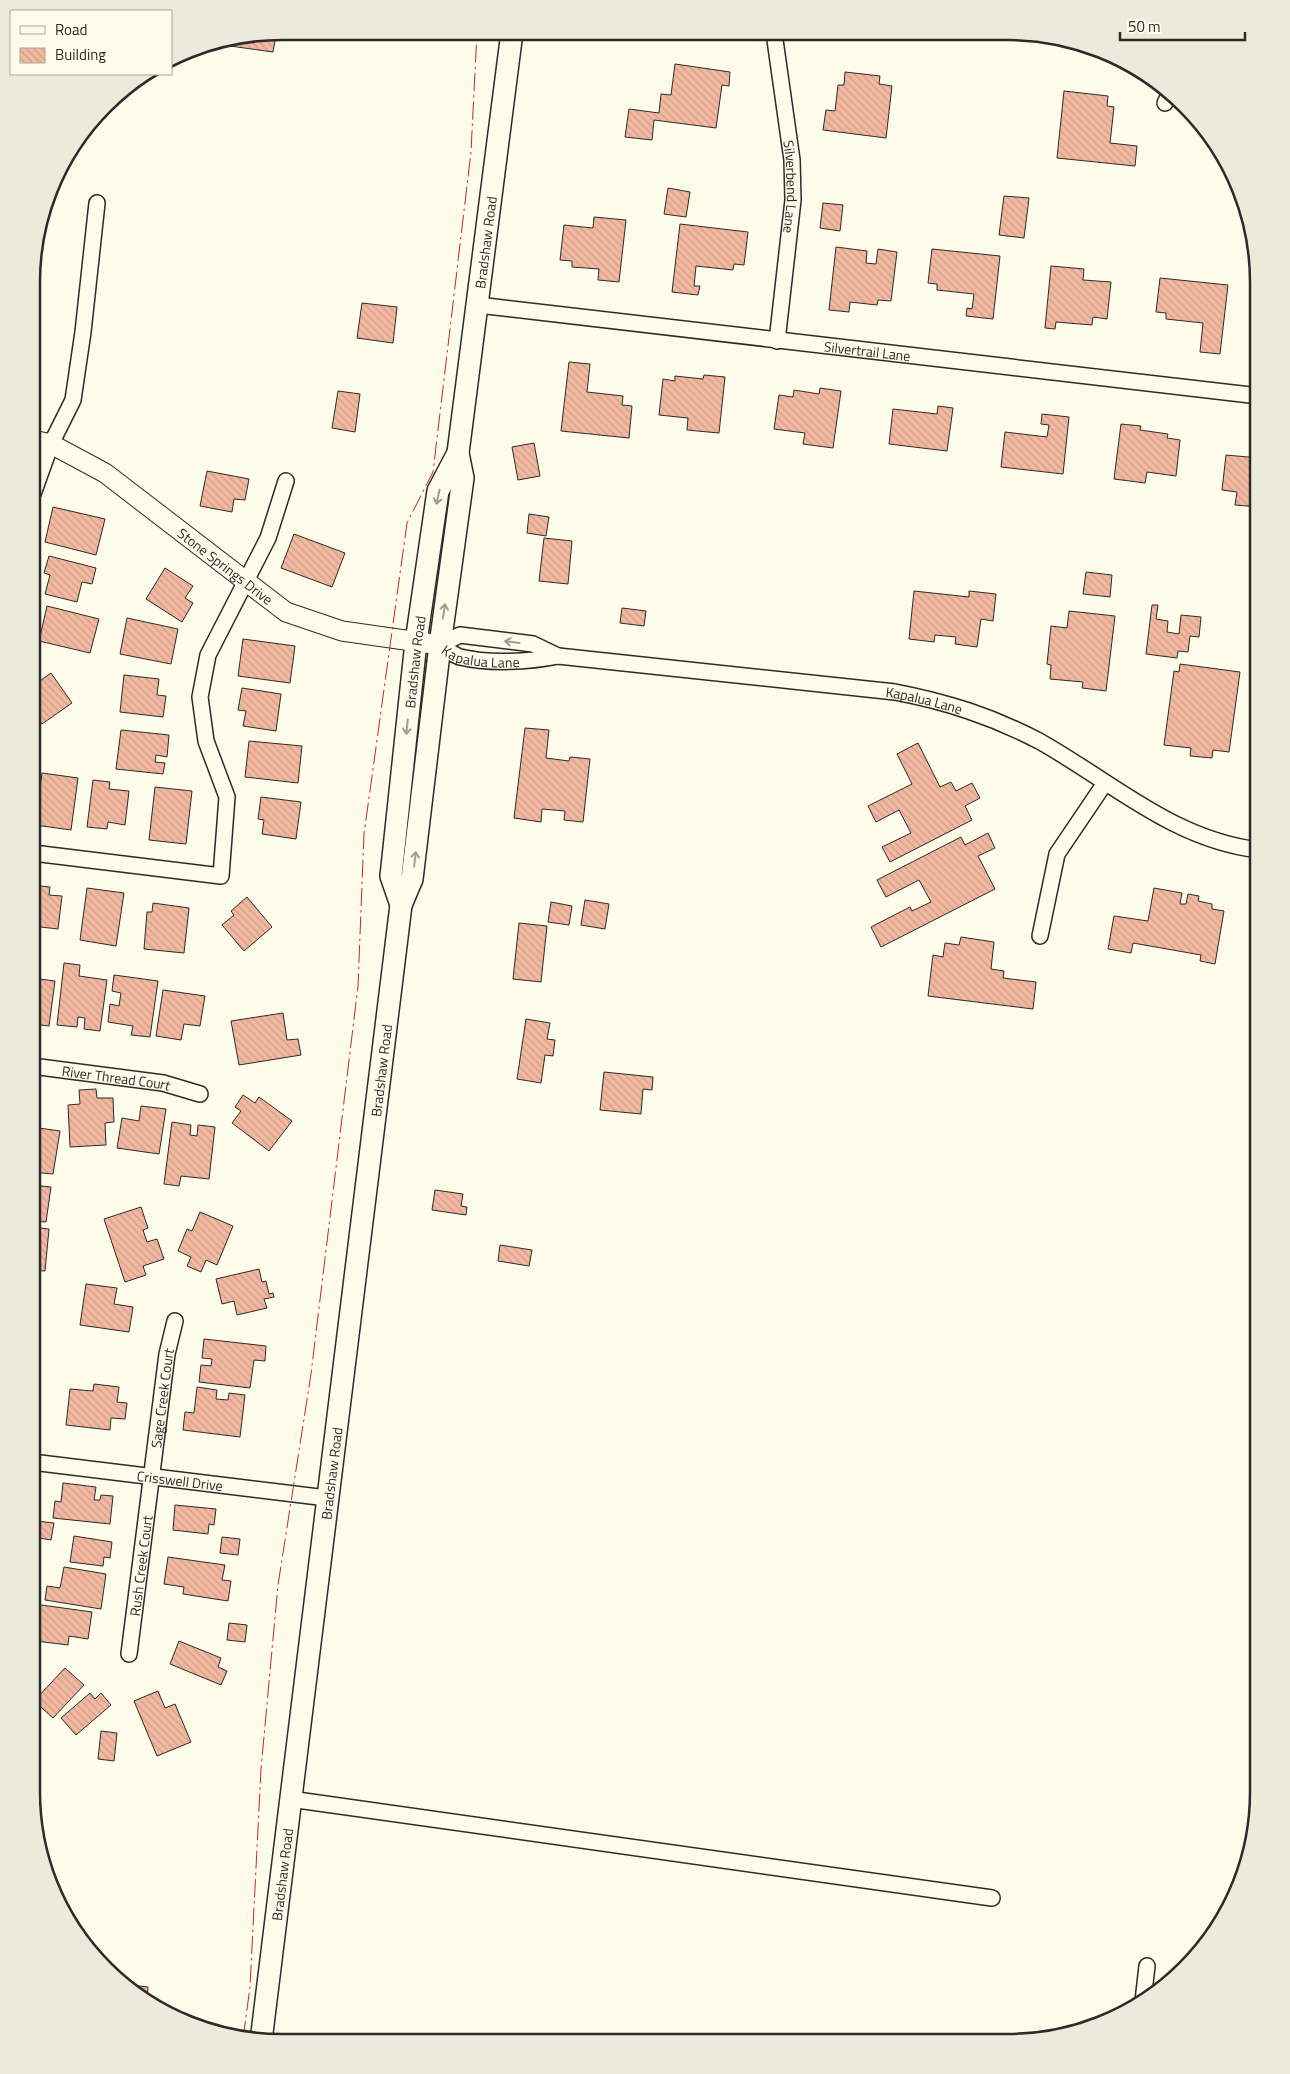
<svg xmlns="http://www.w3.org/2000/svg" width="1290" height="2074" font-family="'Titillium Web',sans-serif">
<defs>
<pattern id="building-back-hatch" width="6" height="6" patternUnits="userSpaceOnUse" patternTransform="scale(1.25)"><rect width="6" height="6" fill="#f2b8a0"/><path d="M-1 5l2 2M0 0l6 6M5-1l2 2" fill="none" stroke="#d09e8a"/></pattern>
</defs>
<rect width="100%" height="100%" fill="#fdfbea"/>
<g fill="url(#building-back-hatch)" stroke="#2b2b2b">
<polygon points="269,34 276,35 273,52 230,46 231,41"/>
<polygon points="675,64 730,72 729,86 722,85 716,128 654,120 652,140 625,137 629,109 659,113 661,94 671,95"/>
<polygon points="845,72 880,76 879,84 892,86 886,138 823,130 826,110 835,111 838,85 844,85"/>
<polygon points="1064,91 1108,96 1107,106 1114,107 1110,143 1137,146 1135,166 1057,158"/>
<polygon points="668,188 690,192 686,217 664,214"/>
<polygon points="1004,196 1029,198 1024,238 999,235"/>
<polygon points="823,203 843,205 840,231 820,228"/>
<polygon points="594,217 626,220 619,282 598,280 599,269 572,267 572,261 560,260 564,225 593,228"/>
<polygon points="680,224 748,232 744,265 734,264 733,270 696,266 694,286 700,286 698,295 672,292"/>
<polygon points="836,247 867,251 866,263 876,264 878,249 897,252 891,301 878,300 877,305 850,302 849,312 829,310"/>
<polygon points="932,249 1000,256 993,319 966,316 967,308 972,309 974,294 937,290 937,284 928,283"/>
<polygon points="1051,266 1084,269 1083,280 1111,282 1107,319 1093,317 1092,325 1056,322 1055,329 1045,328"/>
<polygon points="1160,278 1228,285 1220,354 1200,352 1203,323 1166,319 1166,313 1156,312"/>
<polygon points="362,303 397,307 393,343 357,338"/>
<polygon points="569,362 590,364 587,392 623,396 622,405 632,406 629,438 561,431"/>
<polygon points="704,375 725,377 719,433 687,430 688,418 659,415 663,379 675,381 675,376 703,379"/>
<polygon points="820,388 841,391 833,448 803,444 805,433 774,429 779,395 793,397 794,390 819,394"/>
<polygon points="338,391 360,394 355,432 332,428"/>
<polygon points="938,406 953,408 947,451 889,444 893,409 937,414"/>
<polygon points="1042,414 1069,417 1063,474 1001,467 1005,432 1047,437 1049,425 1041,424"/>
<polygon points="1121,424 1141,426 1140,430 1168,434 1167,438 1180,440 1176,476 1147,472 1145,483 1114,479"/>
<polygon points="534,443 540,476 518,480 512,447"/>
<polygon points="1226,455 1259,458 1259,507 1235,505 1237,492 1222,490"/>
<polygon points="207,471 249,479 245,500 234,499 232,512 200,506"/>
<polygon points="53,507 105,519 96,555 45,542"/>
<polygon points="529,514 549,517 546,536 527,533"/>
<polygon points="294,534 345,553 332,587 281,568"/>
<polygon points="544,538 572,541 568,584 539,581"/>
<polygon points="49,556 96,568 92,584 82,582 77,602 45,594 50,575 44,573"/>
<polygon points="165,568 193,586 185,598 193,603 182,622 146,599"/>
<polygon points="1086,572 1112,575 1110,597 1083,594"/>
<polygon points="914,591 969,597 969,591 996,594 993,621 981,619 977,647 955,644 956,637 935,635 934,642 909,639"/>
<polygon points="1152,605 1158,605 1156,619 1168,621 1167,632 1179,634 1181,615 1201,617 1199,637 1190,636 1188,652 1178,651 1177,658 1146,654"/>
<polygon points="47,606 99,619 90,653 39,641"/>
<polygon points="622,608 646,611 644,626 620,623"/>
<polygon points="1069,611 1115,616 1106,691 1082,688 1083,682 1050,679 1051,665 1047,664 1051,626 1067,628"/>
<polygon points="127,618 178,629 171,664 120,654"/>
<polygon points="243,639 295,646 290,683 238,676"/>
<polygon points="1180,664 1240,672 1229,752 1213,750 1212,758 1190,756 1191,748 1164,745 1174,671 1179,672"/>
<polygon points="51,673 72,703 42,724 33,711 33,686"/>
<polygon points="124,675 159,679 157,695 166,696 163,717 120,712"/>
<polygon points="242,688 281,694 276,731 243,726 246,711 238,710"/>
<polygon points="525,728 549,730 546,758 569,761 570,757 590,759 583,822 564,820 565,811 542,809 541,822 514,818"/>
<polygon points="121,730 169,735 167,757 156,755 155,762 165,763 163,774 116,769"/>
<polygon points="249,741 302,746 298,783 245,777"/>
<polygon points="918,743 940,787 951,782 956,791 972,783 980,798 965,806 972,820 890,862 882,847 911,833 899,810 876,822 868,806 912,784 897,754"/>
<polygon points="42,773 78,778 71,830 35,825"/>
<polygon points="93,780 110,782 109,789 129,791 125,825 108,822 107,829 87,827"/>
<polygon points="155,787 192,791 186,844 149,840"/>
<polygon points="261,797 301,802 296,839 262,834 264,820 258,819"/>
<polygon points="988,833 995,848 978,856 995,889 881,947 871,927 910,907 912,911 931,902 919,880 886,897 877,880 961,837 965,845"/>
<polygon points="32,885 50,887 49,895 62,896 58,929 32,926"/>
<polygon points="87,888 124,893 116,946 80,940"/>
<polygon points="1154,888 1182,893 1180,904 1186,904 1188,894 1199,896 1198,901 1212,904 1212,909 1224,911 1215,964 1200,961 1201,955 1133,943 1131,953 1108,949 1114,916 1148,921"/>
<polygon points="247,897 272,927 244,951 222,925 234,915 231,911"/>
<polygon points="585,900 609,904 605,929 581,925"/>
<polygon points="551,902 572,906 569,925 548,922"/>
<polygon points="153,903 189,908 184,953 144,949 147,912 152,912"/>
<polygon points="519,923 547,926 541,982 513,979"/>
<polygon points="961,937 994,942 991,969 1004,971 1003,978 1036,982 1033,1009 928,996 933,955 943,957 945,943 959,945"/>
<polygon points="64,963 80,965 79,976 107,980 100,1031 84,1029 85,1018 78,1017 77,1027 57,1025"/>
<polygon points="114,975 158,981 150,1037 131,1035 133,1026 108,1022 110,1004 119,1006 121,993 112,991"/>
<polygon points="32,978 55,981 49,1026 32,1024"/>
<polygon points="163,990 205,996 200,1026 184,1024 181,1040 156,1036"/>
<polygon points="283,1013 287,1040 298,1039 301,1055 239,1065 231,1021"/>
<polygon points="526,1019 550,1023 547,1039 555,1040 553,1056 545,1055 541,1083 517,1079"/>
<polygon points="604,1072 653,1077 652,1090 643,1089 641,1114 600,1110"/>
<polygon points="96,1089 97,1098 113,1098 114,1122 105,1123 106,1145 70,1147 68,1105 80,1104 79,1090"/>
<polygon points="243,1095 255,1103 259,1097 292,1121 269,1151 232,1123 241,1111 235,1107"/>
<polygon points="141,1106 166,1109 159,1154 117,1148 122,1118 139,1121"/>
<polygon points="172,1122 191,1125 190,1135 197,1136 198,1125 215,1127 209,1179 181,1176 179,1186 164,1184"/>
<polygon points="32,1127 60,1131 53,1174 32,1172"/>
<polygon points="32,1185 51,1187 46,1222 32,1221"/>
<polygon points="435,1190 463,1194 461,1206 467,1207 466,1215 432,1210"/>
<polygon points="141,1207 148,1228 143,1230 147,1242 157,1239 164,1259 143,1266 146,1275 125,1282 104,1219"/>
<polygon points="200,1212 233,1226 217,1265 206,1260 201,1272 187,1266 191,1257 178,1251 187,1229 192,1231"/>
<polygon points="32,1227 49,1229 45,1271 32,1270"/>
<polygon points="500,1245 532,1250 529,1266 498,1261"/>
<polygon points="259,1269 262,1282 266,1281 269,1294 273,1293 274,1297 264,1299 267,1308 237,1315 234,1301 222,1304 216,1279"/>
<polygon points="86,1284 117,1288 114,1304 133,1307 129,1332 80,1325"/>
<polygon points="204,1339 266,1346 265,1361 254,1360 250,1388 199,1382 201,1365 211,1366 212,1359 202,1358"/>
<polygon points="94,1384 119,1387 117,1402 127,1403 125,1419 111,1418 110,1430 66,1425 70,1389 93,1391"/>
<polygon points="197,1387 217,1390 216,1399 228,1400 229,1393 245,1395 240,1437 183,1430 185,1412 194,1413"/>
<polygon points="63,1483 96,1487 94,1500 100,1500 101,1495 113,1496 110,1524 53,1518 55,1501 61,1502"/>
<polygon points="175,1505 216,1509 214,1525 209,1524 208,1534 173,1530"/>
<polygon points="36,1521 54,1523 51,1540 34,1537"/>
<polygon points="74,1536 112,1542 110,1558 104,1557 103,1566 70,1562"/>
<polygon points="222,1537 240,1539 238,1555 220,1553"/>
<polygon points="168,1557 225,1565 222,1580 231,1581 228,1601 183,1594 184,1587 164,1584"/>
<polygon points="64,1567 106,1574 101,1609 45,1600 47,1586 60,1588"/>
<polygon points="34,1604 92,1612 88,1639 69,1636 68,1645 36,1641 38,1623 32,1622"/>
<polygon points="229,1623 247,1625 245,1642 227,1640"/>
<polygon points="179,1641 221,1658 218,1667 227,1671 221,1685 170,1664"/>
<polygon points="65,1668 84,1685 53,1718 34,1701"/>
<polygon points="158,1691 165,1708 175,1704 191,1742 157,1756 134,1701"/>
<polygon points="90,1693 95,1699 101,1693 111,1705 76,1735 61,1718"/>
<polygon points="101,1731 117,1733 114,1761 98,1759"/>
<polygon points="122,1984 148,1987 147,2001 129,1991"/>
</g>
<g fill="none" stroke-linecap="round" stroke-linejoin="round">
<defs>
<g id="minor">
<path id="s1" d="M 774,33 L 792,160 L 793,200 L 777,341"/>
<polyline points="1165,103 1170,93"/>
<path id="s2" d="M 478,305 L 1259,396"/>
<polyline points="33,494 51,444 73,400 83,332 97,203"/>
<path id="s3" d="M 440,645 C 446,649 453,655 460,657 C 489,664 529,662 558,656 L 895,692 C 947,702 991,716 1039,741 C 1111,781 1173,840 1259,850"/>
<polyline points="440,645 460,635 533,644 558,656"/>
<polyline points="33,853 221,876 227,797 206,741 200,697 208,655 268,538 286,481"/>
<polyline points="1040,936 1057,854 1105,783"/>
<path id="s4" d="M 32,1066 L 163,1083 L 200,1094"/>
<path id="s5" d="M 32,1462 L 327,1498"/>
<path id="s6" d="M 129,1654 L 167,1354 L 175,1321"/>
<polyline points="290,1799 992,1898"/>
<polyline points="1143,2001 1147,1966"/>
</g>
<g id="tertiary">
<path id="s7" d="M 33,440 L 51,444 L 105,473 L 286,612 L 342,631 L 440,645"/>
</g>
<g id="secondary">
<path id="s8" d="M 401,905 L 391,876 L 416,642 L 438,491 L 458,453"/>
<path id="s9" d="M 261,2041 L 401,905 L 412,879 L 440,645 L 463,478 L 458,453 L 512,32"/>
</g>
</defs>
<use href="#minor" stroke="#2b2b2b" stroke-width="18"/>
<use href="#tertiary" stroke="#2b2b2b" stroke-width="21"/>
<use href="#secondary" stroke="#2b2b2b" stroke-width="24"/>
<use href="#minor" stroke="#fdfbea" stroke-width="15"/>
<use href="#tertiary" stroke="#fdfbea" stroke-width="19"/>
<use href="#secondary" stroke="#fdfbea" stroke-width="21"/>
<polyline stroke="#c62828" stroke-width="1" stroke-dasharray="18 4 2.5 4" stroke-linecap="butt" points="243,2039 250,1987 261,1769 278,1585 311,1374 358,986 364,834 407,523 433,472 471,152 477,32"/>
</g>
<defs><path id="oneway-shaft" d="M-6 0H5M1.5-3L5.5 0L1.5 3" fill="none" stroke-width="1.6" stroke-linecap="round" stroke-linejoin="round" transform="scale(1.25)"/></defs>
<g stroke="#9e9d94">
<use href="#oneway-shaft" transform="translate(438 497) rotate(102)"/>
<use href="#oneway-shaft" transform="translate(444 611) rotate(-82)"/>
<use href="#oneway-shaft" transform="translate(512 642) rotate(-173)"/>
<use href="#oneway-shaft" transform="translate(407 727) rotate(96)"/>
<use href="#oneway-shaft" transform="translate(415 859) rotate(-83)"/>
</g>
<g text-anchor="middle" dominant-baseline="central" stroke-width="4" stroke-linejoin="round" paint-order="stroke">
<g font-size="14" fill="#2b2b2b" stroke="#fdfbea">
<text stroke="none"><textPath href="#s1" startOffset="155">Silverbend Lane</textPath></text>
<text stroke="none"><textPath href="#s9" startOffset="1815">Bradshaw Road</textPath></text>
<text stroke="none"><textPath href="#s2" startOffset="392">Silvertrail Lane</textPath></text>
<text stroke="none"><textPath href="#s7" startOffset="232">Stone Springs Drive</textPath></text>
<text stroke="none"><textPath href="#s3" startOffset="44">Kapalua Lane</textPath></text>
<text stroke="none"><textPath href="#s8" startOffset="246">Bradshaw Road</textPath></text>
<text stroke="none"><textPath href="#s3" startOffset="491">Kapalua Lane</textPath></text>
<text stroke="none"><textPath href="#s9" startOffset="978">Bradshaw Road</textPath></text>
<text stroke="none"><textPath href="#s4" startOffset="85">River Thread Court</textPath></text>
<text stroke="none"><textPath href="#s6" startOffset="258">Sage Creek Court</textPath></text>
<text stroke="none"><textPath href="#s9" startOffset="572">Bradshaw Road</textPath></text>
<text stroke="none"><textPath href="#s5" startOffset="149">Crisswell Drive</textPath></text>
<text stroke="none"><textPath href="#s6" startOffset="89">Rush Creek Court</textPath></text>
<text stroke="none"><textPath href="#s9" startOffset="168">Bradshaw Road</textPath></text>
</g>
</g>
<path d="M0 0H1290V2074H0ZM282 40H1008A242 242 0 0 1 1250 282V1792A242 242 0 0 1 1008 2034H282A242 242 0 0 1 40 1792V282A242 242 0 0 1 282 40Z" fill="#eceadb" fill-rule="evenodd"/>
<path fill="none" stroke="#2b2b2b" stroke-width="2.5" d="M282 40H1008A242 242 0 0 1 1250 282V1792A242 242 0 0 1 1008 2034H282A242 242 0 0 1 40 1792V282A242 242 0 0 1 282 40Z"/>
<rect x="10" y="10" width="162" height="65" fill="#fdfbea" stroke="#a9a89e"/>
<rect x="20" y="26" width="25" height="8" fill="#fdfbea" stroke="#a9a89e"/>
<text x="55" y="35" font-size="15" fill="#2b2b2b">Road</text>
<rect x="20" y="48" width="25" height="15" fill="url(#building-back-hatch)" stroke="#a9a89e"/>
<text x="55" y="60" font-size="15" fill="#2b2b2b">Building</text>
<path d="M1120 32v8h125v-8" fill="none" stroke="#2b2b2b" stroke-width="2.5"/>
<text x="1128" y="32" font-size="15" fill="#2b2b2b" stroke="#fdfbea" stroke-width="4" paint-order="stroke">50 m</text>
</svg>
